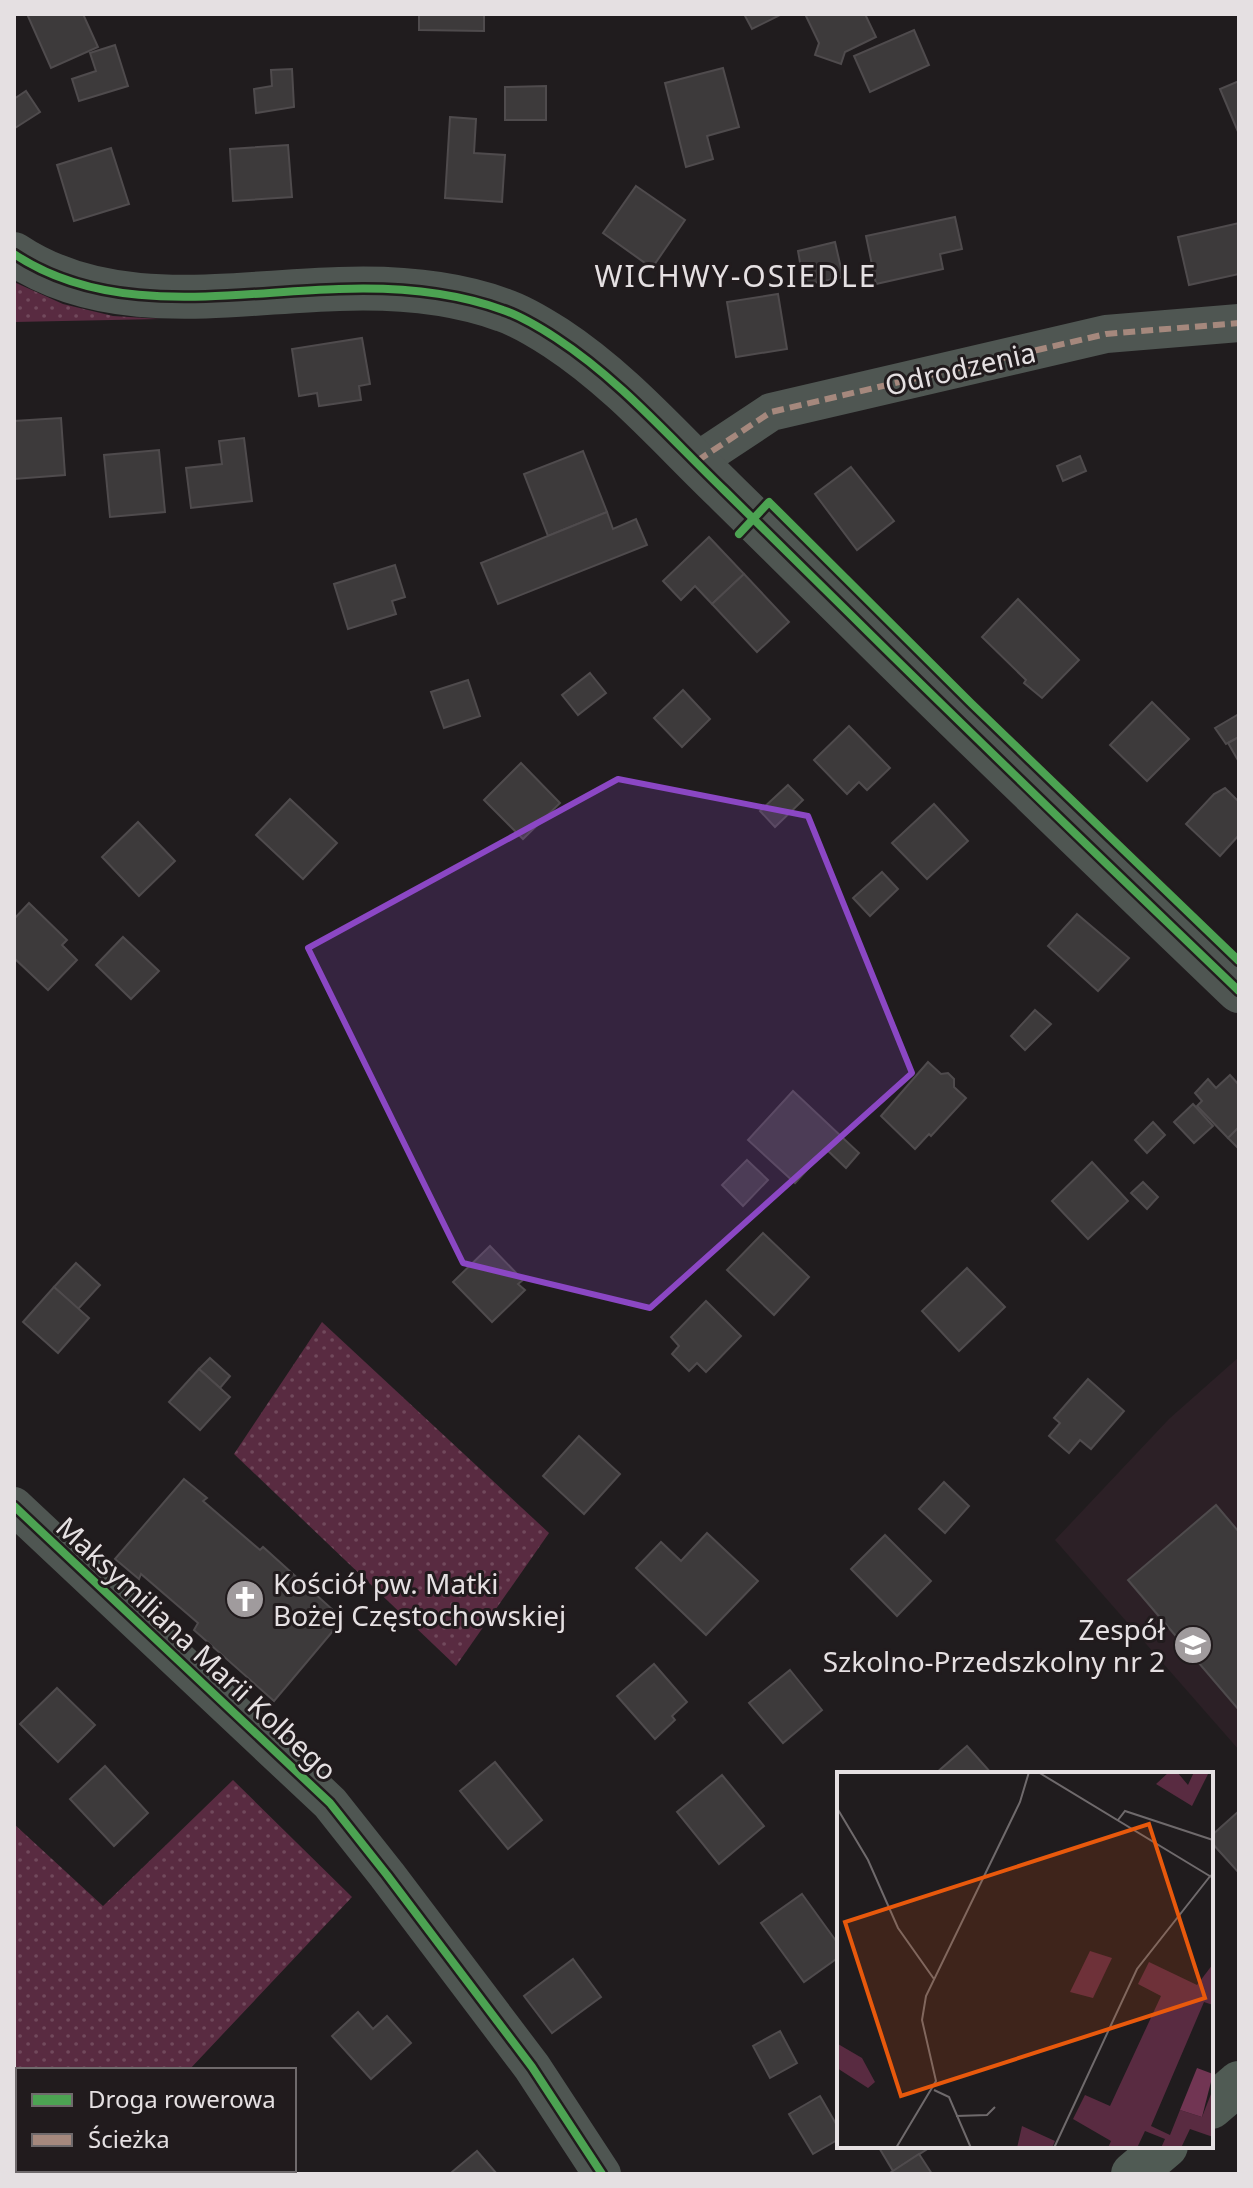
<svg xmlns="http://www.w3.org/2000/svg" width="1253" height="2188" font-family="'Noto Sans',sans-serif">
<defs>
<pattern id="grass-dots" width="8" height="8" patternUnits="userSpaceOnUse" patternTransform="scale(2)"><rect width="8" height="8" fill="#592b41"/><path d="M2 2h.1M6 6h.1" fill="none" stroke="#71495c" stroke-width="1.8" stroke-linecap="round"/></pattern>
</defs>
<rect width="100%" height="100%" fill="#201c1e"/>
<polygon fill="#2c2026" points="1239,1357 1239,1750 1055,1540 1169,1419"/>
<g fill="url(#grass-dots)">
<polygon points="14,282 63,304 113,316 160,319 14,322"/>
<polygon points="322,1322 549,1533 456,1666 234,1454"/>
<polygon points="233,1780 352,1897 189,2070 18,2070 18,2170 105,2170 108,2174 14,2174 14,1824 103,1906"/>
</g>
<g fill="#3d3a3b" stroke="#4f4b4d" stroke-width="2">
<polygon points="27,14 83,14 98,47 51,68"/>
<polygon points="419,14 484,14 484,31 419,30"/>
<polygon points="744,14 782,14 752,29"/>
<polygon points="805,14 865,14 876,37 845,52 841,64 815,55 819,43"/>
<polygon points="914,30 929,65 870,92 854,56"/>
<polygon points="115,45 128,86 79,101 72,79 96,71 90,53"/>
<polygon points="723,68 739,127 707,136 713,159 686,167 665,83"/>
<polygon points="292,69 294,107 256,113 254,89 272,86 271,70"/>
<polygon points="1239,81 1239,134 1220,89"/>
<polygon points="546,86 546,120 505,120 505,87"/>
<polygon points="26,91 40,112 15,128 14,99"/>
<polygon points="450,117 476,119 474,153 505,155 502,202 445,198"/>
<polygon points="288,145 292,197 233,201 230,149"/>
<polygon points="111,148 129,204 74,221 57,165"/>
<polygon points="636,186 685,220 652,268 603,233"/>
<polygon points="955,217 962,249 940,254 943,269 876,284 866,236"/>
<polygon points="1239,223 1239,274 1189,285 1178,237"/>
<polygon points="835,242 843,277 804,285 798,251"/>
<polygon points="778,294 787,349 736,357 727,302"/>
<polygon points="362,338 370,384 359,386 361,400 319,406 317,393 299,396 292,349"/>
<polygon points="61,418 65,475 14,479 14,421"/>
<polygon points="244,438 252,501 191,508 186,468 222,464 219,441"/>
<polygon points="159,450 165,512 110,517 104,455"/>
<polygon points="583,451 607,512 548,536 524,474"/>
<polygon points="1080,456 1086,471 1063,481 1057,466"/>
<polygon points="851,467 894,521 857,550 815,494"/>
<polygon points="607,512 613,529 636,519 647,545 498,604 481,563"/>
<polygon points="709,537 744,574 712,604 695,586 681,600 663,581"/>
<polygon points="395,565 405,597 392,601 396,614 348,629 334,584"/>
<polygon points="744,574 789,622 757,652 712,604"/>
<polygon points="1018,599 1079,660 1042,698 1024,683 1026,680 982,637"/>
<polygon points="590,673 606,693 578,715 562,695"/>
<polygon points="468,680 480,716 444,728 431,692"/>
<polygon points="683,690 710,719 682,747 654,718"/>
<polygon points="1152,702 1189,739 1147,781 1110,745"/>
<polygon points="1239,714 1239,737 1226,744 1215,728"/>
<polygon points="849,726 890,768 867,790 859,782 847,794 814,760"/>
<polygon points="1239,737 1239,762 1228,743"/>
<polygon points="521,763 560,803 523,839 484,800"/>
<polygon points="788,785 803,800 775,827 760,811"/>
<polygon points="1225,788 1239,802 1239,835 1220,856 1186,824 1214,794"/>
<polygon points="290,799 337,843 303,879 256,835"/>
<polygon points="934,804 968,841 927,879 892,843"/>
<polygon points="138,822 175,861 139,896 102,857"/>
<polygon points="882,872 898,889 870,916 853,898"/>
<polygon points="29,903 67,940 62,945 77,960 48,990 14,958 14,919"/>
<polygon points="1077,914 1129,958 1098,991 1048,946"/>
<polygon points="123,937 159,971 131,999 96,965"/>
<polygon points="1035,1010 1051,1024 1025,1050 1011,1036"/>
<polygon points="928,1062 941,1074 948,1073 954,1079 954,1087 966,1098 931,1136 929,1134 915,1149 881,1116"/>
<polygon points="1230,1075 1239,1085 1239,1127 1228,1138 1197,1106 1202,1101 1195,1093 1208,1079 1216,1088"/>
<polygon points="793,1091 859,1153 846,1168 826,1149 795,1183 748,1140"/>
<polygon points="1193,1104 1213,1126 1194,1143 1174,1122"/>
<polygon points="1153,1122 1165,1135 1147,1153 1135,1140"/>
<polygon points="1239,1127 1239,1149 1228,1138"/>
<polygon points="747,1160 768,1180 743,1206 722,1185"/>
<polygon points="1092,1162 1128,1201 1088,1239 1052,1201"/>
<polygon points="1143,1182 1158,1197 1147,1209 1131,1193"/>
<polygon points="763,1233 809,1277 774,1315 727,1270"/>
<polygon points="490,1246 523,1280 518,1284 525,1290 492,1322 453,1282"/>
<polygon points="76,1263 100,1285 78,1309 54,1287"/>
<polygon points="967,1268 1005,1307 959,1351 922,1311"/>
<polygon points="54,1287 89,1318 58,1353 23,1322"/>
<polygon points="706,1301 741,1336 706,1372 697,1363 689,1371 672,1354 679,1346 671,1337"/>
<polygon points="210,1358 230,1376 220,1388 199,1369"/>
<polygon points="199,1369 230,1397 200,1430 169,1402"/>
<polygon points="1088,1379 1124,1411 1091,1449 1080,1440 1069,1453 1049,1436 1060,1423 1054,1418"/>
<polygon points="579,1436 620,1474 584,1514 543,1476"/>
<polygon points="184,1479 207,1498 203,1501 260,1550 263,1547 343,1619 274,1701 194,1630 198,1623 141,1574 139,1579 115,1559"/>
<polygon points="944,1482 969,1506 945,1533 919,1509"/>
<polygon points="1216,1505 1239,1532 1239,1710 1128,1580"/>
<polygon points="707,1533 758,1581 706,1635 636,1568 661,1542 681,1561"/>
<polygon points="885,1535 931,1581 897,1616 851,1569"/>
<polygon points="654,1664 687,1702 672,1716 675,1720 655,1739 617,1696"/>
<polygon points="790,1670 822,1710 783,1743 749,1703"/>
<polygon points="57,1688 95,1725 58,1762 20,1724"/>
<polygon points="967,1746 992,1774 935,1774"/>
<polygon points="495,1762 542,1820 508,1849 460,1791"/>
<polygon points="105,1766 148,1813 114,1846 70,1799"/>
<polygon points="722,1775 764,1826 719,1864 677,1812"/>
<polygon points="1239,1811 1239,1873 1211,1842 1211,1836"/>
<polygon points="802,1894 839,1945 839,1957 804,1982 761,1923"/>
<polygon points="573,1959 601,1997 552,2033 524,1996"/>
<polygon points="358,2012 373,2029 387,2016 411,2043 371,2079 332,2036"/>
<polygon points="780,2031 797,2063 770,2078 753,2046"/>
<polygon points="820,2096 839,2129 839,2139 813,2154 789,2114"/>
<polygon points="878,2146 932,2146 893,2171"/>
<polygon points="477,2151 497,2174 454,2174 452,2172"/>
<polygon points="919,2154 932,2174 888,2174 893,2171"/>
</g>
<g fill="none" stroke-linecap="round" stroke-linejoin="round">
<g stroke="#4f5652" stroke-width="38">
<polyline points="697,461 771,412 1106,334 1239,323"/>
<polyline points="14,1506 330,1803 387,1875 532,2067 602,2174"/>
</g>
<path stroke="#4f5652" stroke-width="44" d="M 14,254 C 110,318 231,292 339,289 C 393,287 451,291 503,310 C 521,316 539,327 556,338 C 620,380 669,437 724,490 C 767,532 810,575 853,617 C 980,743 1110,867 1239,991"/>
<g stroke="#505b54" stroke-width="44">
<polyline points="1211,2107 1239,2083"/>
<polyline points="1133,2174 1166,2146"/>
</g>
<polyline stroke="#a5887d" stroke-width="6" stroke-dasharray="12 6" stroke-linecap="butt" points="697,461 771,412 1106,334 1239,323"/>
<defs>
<g id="cycleway">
<path d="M 14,254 C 110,318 231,292 339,289 C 393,287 451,291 503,310 C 521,316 539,327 556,338 C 620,380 669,437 724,490 C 767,532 810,575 853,617 C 980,743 1110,867 1239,991"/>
<polyline points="739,534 769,502 972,704 1239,961"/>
<polyline points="14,1506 330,1803 387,1875 532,2067 602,2174"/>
</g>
</defs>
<use href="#cycleway" stroke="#211b1d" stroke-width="13"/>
<use href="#cycleway" stroke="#4ca352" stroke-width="8"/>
</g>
<path fill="#8b47c4" fill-opacity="0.2" stroke="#8b47c4" stroke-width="6" stroke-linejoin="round" d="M 618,779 L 808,816 L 912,1073 L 650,1308 L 463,1263 L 308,948 Z"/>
<defs>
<symbol id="church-disc" viewBox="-11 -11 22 22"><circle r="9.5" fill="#a09b9d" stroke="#211b1d"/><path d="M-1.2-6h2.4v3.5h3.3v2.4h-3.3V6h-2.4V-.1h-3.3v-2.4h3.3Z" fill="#fff"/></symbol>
<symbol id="school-disc" viewBox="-11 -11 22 22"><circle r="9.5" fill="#a09b9d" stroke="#211b1d"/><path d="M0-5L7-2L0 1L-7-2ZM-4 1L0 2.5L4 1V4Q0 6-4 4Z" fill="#fff"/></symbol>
</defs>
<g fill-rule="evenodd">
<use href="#church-disc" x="223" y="1577" width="44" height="44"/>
<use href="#school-disc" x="1171" y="1623" width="44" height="44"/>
</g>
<g text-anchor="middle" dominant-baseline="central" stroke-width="6" stroke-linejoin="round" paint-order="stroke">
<g font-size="28" fill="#e5e0e2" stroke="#211b1d">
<text transform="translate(960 368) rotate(-13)">Odrodzenia</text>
<text transform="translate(197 1648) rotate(43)">Maksymiliana Marii Kolbego</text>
</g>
<g font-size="28" fill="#e5e0e2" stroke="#211b1d" text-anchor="start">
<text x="273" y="1583">Kościół pw. Matki<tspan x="273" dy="32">Bożej Częstochowskiej</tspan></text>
<text x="1165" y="1629" text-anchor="end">Zespół<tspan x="1165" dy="32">Szkolno-Przedszkolny nr 2</tspan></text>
</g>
<g font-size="30" letter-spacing="2" fill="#e5e0e2" stroke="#211b1d">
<text x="736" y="275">WICHWY-OSIEDLE</text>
</g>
</g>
<g transform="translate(837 1772)">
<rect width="376" height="376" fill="#201c1e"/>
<path d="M 332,0 L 340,0 L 351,13 L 357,0 L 372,0 L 355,34 L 319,12 ZM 253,179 L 275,186 L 256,226 L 233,220 ZM 312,190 L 360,213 L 376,192 L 376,233 L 367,230 L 314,354 L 333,363 L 343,338 L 365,345 L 376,317 L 376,365 L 353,357 L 344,376 L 324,376 L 328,367 L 308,359 L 300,376 L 271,376 L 274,369 L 236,347 L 248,323 L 273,334 L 324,224 L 301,212 ZM 0,259 L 1,272 L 25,286 L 38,310 L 31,316 L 0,296 ZM 185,354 L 218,369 L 215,376 L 180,376 Z" fill="#592b41"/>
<path d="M 360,296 L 376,302 L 365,345 L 343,338 Z" fill="#713553"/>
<path fill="none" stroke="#6f6a6c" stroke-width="2" d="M 201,0 L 376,106M 0,36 L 31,88 L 61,156 L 97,207M 281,48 L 288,39 L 376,68M 97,318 L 112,325 L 134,376M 119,344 L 150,343 L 158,335M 59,376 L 99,309 L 85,248 L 89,224 L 183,30 L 192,0M 217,376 L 300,197 L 374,103"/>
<path fill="#e8590c" fill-opacity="0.15" stroke="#e8590c" stroke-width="4" d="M 312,52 L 368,226 L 64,324 L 8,150 Z"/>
<rect width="376" height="376" fill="none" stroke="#e5e0e2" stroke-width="4"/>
</g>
<rect width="1253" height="2188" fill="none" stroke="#e5e0e2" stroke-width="32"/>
<rect x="16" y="2068" width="280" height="104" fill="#211b1d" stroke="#6f6a6c" stroke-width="2"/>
<rect x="32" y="2094" width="40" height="12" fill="#4ca352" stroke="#6f6a6c" stroke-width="2"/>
<text x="88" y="2108" font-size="24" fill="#e5e0e2">Droga rowerowa</text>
<rect x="32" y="2134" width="40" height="12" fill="#a5887d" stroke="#6f6a6c" stroke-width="2"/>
<text x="88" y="2148" font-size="24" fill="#e5e0e2">Ścieżka</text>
</svg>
